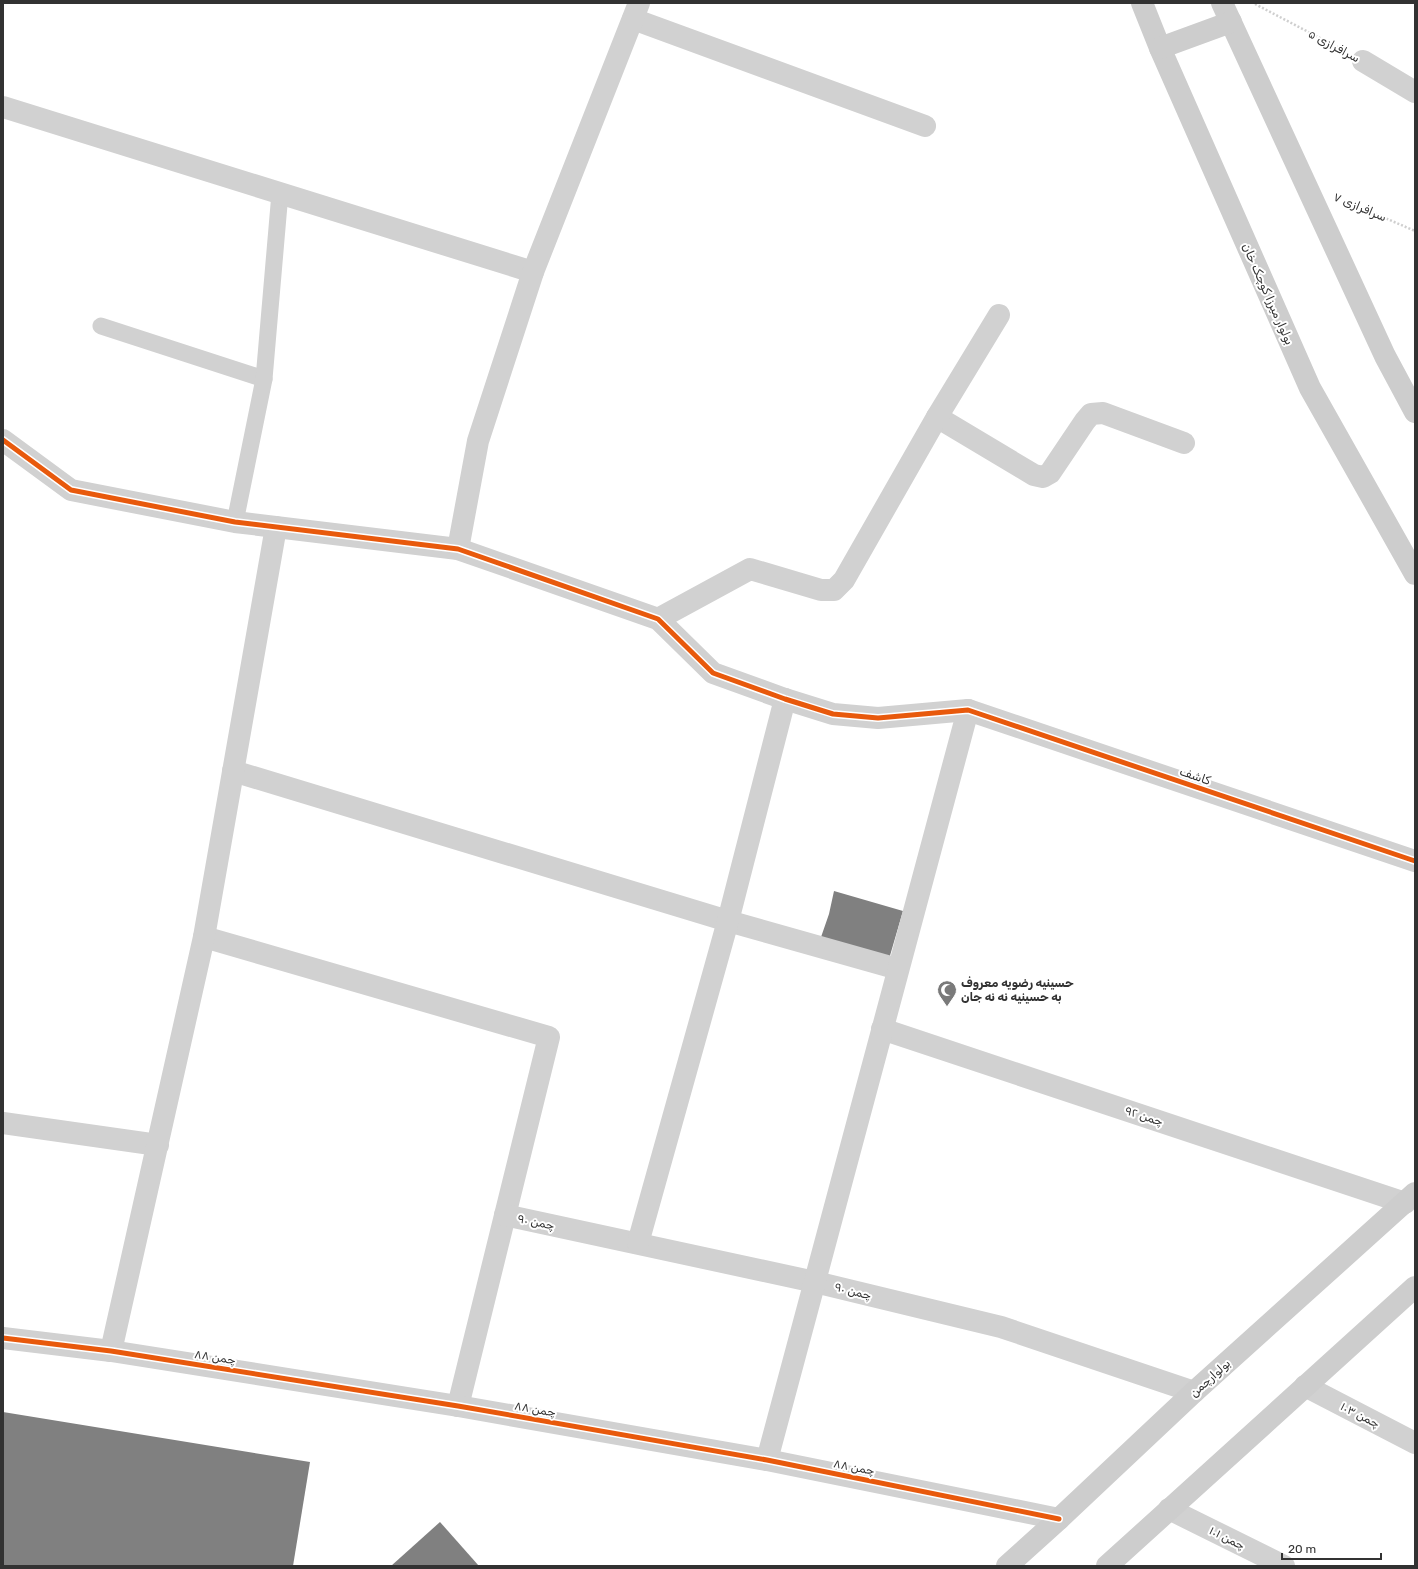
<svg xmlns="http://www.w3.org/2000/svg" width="1418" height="1569" font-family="Rubik,'Noto Sans Arabic',sans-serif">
<rect width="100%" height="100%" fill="#fff"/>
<g fill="#808080">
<polygon points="834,891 903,911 889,959 820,940 829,914"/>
<polygon points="3,1412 310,1462 293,1566 3,1566"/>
<polygon points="440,1522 479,1566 391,1566"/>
</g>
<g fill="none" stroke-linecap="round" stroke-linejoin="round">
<g stroke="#cfcfcf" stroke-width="2.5" stroke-dasharray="2 2" stroke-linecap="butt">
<polyline points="1255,4 1339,48"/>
<polyline points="1346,201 1415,231"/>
</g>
<g stroke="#d1d1d1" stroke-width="17">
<polyline points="101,326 264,379"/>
<polyline points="235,522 264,379 280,193"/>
</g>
<g stroke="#d1d1d1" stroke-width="22">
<polyline points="633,19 925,126"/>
<polyline points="1363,61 1415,92"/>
<polyline points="3,107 533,272"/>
<polyline points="937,417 1034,475 1043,477 1050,473 1085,421 1091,414 1103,413 1184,443"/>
<polyline points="3,440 71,490 235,522 458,549 658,619 713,673 785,699 833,714 878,718 968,710 1415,861"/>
<polyline points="458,549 478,441 533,272 639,3"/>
<polyline points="658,619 750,569 821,590 834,590 844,580 937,417 999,315"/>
<polyline points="233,771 728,921 898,969"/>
<polyline points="204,937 549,1037 458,1406"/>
<polyline points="882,1029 1405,1203"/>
<polyline points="3,1123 158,1145"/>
<polyline points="505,1215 815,1282 1001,1327 1194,1392"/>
<polyline points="638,1243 728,921 785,699"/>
<polyline points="3,1338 111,1351 458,1406 767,1460 1059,1519"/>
<polyline points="111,1351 204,937 276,527"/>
<polyline points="1305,1386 1415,1443"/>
<polyline points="767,1460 968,710"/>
<polyline points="1169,1509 1284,1566"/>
</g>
<g stroke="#cdcdcd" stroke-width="22">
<polyline points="1142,3 1160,48 1310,388 1415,574"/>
<polyline points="1222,3 1385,356 1415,412"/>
<polyline points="1160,48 1231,22"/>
<polyline points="1007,1566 1059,1519 1194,1392 1415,1193"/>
<polyline points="1107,1566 1415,1287"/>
</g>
<defs>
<g id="cycleway">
<polyline points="3,440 71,490 235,522 458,549 658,619 713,673 785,699 833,714 878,718 968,710 1415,861"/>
<polyline points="3,1338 111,1351 458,1406 767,1460 1059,1519"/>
</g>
</defs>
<use href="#cycleway" stroke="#fff" stroke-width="8"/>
<use href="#cycleway" stroke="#e8590c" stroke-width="5"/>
</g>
<defs>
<symbol id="mosque-pin" viewBox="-11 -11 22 30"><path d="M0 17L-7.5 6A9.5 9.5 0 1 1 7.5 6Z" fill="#7a7a7a" stroke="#fff"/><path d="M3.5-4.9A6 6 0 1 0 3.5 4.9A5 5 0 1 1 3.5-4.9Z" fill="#fff"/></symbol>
</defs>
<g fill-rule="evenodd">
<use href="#mosque-pin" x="936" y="979" width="22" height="30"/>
</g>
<g text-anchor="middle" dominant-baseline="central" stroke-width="4" stroke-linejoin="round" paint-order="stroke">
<g font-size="12" fill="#323232" stroke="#fff">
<text transform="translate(1334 46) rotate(28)">سرافرازی ۵</text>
<text transform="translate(1360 207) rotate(23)">سرافرازی ۷</text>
<text transform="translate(1268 294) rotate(66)">بولوار میرزا کوچک خان</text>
<text transform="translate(1195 776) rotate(19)">کاشف</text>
<text transform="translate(1144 1116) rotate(18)">چمن ۹۲</text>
<text transform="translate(536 1222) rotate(12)">چمن ۹۰</text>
<text transform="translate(853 1291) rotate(14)">چمن ۹۰</text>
<text transform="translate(215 1357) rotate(9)">چمن ۸۸</text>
<text transform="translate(1210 1378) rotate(-42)">بولوارچمن</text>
<text transform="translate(535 1409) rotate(10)">چمن ۸۸</text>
<text transform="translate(1360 1415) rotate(27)">چمن ۱۰۳</text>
<text transform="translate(854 1467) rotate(11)">چمن ۸۸</text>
<text transform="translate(1227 1538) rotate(26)">چمن ۱۰۱</text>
</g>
<g font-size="12" font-weight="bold" fill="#323232" stroke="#fff" text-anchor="start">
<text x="961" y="983">حسینیه رضویه معروف<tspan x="961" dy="14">به حسینیه نه نه جان</tspan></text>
</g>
</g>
<rect width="1418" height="1569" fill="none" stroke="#323232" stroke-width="8"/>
<path d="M1282 1553v6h99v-6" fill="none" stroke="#323232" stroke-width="2"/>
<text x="1288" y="1553" font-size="12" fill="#323232" stroke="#ffffff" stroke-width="3" paint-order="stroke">20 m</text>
</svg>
